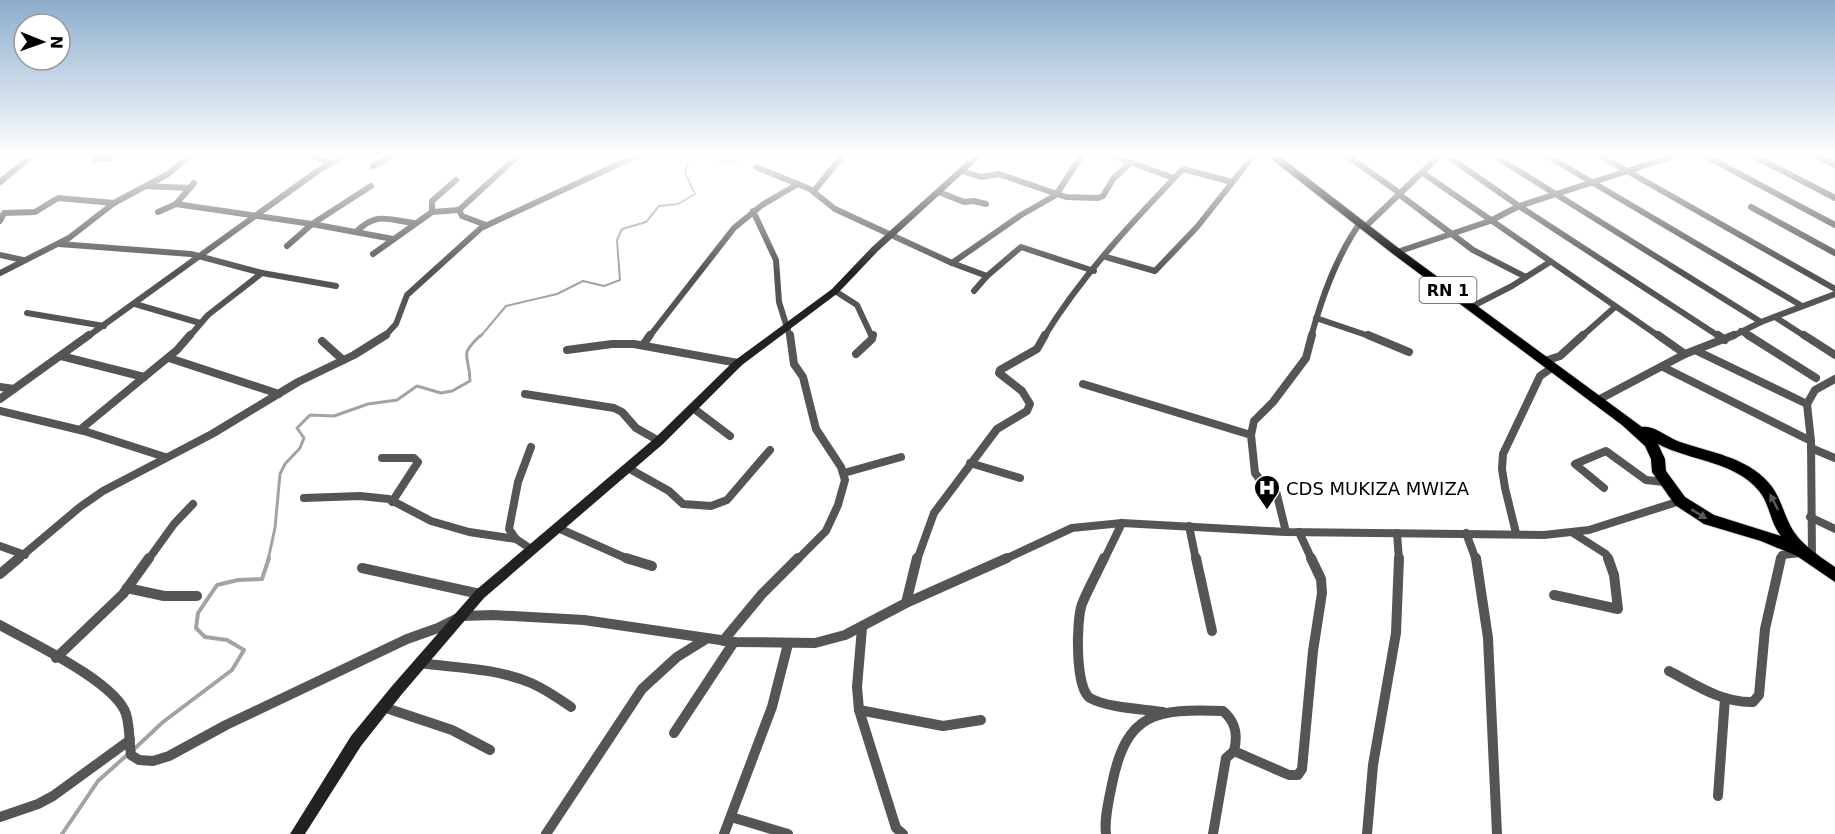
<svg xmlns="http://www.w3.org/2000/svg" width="1835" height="834" font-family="'DejaVu Sans',sans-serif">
<rect width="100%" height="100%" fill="#fff"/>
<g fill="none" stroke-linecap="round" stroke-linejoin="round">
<g stroke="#a3a3a3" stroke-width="2">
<polyline points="714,155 715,160 734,161 751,155"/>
<polyline points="480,337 506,306 557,294 583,281 604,286 620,280 617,240 622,229 646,222 659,206 678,204 695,194 685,173 689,159 693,155"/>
</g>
<path stroke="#a3a3a3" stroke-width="3" d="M 268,560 L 275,528 L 280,474 L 285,464 L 300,448 L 304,438 L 297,428 L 310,415 L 334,416 L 368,404 L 397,400 L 417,386 L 441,393 L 452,391 L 470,381 C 470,354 457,357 481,335"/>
<g stroke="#a3a3a3" stroke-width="4">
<polyline points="132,751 163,722 232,670 244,650 227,640 205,637 196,628 198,613 217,585 238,580 262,579 269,558"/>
<polyline points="62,834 98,781 127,755"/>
</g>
<defs>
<path id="highway" d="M 1266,155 L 1278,155 L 1401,250 L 1642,427 C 1654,425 1668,438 1680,442 C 1709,452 1746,457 1768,482 C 1779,494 1782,508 1789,523 C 1798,543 1818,555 1835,567 L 1835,582 L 1797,556 L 1761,541 L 1704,524 L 1675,505 L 1652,472 L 1651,459 L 1645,446 L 1622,425 L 1393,254 ZM 1658,444 C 1690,461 1735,461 1759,491 C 1770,504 1770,523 1781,536 L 1714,515 L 1685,497 L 1666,471 L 1665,459 Z"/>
</defs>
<use href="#highway" stroke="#dbdbdb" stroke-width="2"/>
<g stroke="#555" stroke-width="6">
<polyline points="311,155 330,164"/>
<polyline points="1110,155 1174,178"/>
<polyline points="1346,155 1401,194"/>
<polyline points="1446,155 1519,206 1720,337"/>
<polyline points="1493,155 1761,322"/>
<polyline points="1546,155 1802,306"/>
<polyline points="1599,155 1835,289"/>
<polyline points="1704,155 1835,225"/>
<polyline points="1752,155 1835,198"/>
<polyline points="1815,155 1835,165"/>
<polyline points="95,159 112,158 117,155"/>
<polyline points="373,166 394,155"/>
<polyline points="756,167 810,189 835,209 952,263 987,276"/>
<polyline points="962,171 981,177 999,174 1066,197 1098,198 1103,196 1113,179 1130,163"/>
<polyline points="1423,173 1660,337"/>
<polyline points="0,182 33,155"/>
<polyline points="146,186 189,188"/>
<polyline points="814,191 843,155"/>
<polyline points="939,192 964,202 974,201 986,204"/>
<polyline points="1400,195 1473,250 1526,277"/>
<polyline points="176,204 312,224 393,239"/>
<polyline points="1751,207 1835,253"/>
<polyline points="753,211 776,260 779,302 790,337"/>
<polyline points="158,212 176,204 194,183"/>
<polyline points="432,212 432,201 456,180"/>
<polyline points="0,221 4,213 35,212 58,198 114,203"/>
<polyline points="486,225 462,216 459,210 519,155"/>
<polyline points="1365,227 1440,155"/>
<path d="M 356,232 C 377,211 387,220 414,223"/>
<polyline points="59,244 191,254 262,273 208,315 189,337"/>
<polyline points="287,246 312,224 371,186"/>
<polyline points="1397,252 1490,221 1519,206 1677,155"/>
<polyline points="373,254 432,212 459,210"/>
<polyline points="0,255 23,260"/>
<polyline points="1106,257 1155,271 1197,227 1254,155"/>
<polyline points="952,263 1021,215 1056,195 1082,155"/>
<polyline points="0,273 69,238 114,203 168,174 191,155"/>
<polyline points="262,273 336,286"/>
<polyline points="835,291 857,305 872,337"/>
<polyline points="974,291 987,276 1021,247 1094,271"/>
<polyline points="135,304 200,323"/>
<polyline points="1471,307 1512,286 1550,262"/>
<polyline points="27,313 104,326"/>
<polyline points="1775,317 1806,337"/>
<polyline points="1316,318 1372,337"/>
<polyline points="1741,331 1750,337"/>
<polyline points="87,337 319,170 345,155"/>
<polyline points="384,337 396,324 407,295 481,228 638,155"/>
<polyline points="649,337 734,228 762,205 798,184"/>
<path d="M 1044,337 C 1082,275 1133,221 1183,169 L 1232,182"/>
<path d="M 1311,337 C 1322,297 1336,257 1360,223"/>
<polyline points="1581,337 1615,307"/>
<polyline points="1731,337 1761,322 1835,294"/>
</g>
<g stroke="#555" stroke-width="8">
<polyline points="790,335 794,364 803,377 816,429 841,467 845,480 838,505 826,531 797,560"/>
<polyline points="1368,335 1409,352"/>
<polyline points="1658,335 1685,354"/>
<polyline points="1718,335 1725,340"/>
<polyline points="1748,335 1816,378"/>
<polyline points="1804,335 1835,355"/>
<polyline points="322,341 343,360"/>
<polyline points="643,345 650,335"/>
<polyline points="567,350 612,344 634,344 738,363"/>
<polyline points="1697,351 1807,404"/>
<polyline points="856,354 872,339 873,335"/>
<polyline points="61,356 144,377"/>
<polyline points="169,358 279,394"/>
<polyline points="1545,361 1560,356 1583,335"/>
<polyline points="1663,367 1811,441"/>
<polyline points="1083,384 1251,435"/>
<polyline points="0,387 14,389"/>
<polyline points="525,394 614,408 622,412 636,428 659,441"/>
<polyline points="0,399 89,335"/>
<polyline points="1598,400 1685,354 1734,335"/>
<polyline points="693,408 730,436"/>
<polyline points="0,411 84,431 165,457"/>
<polyline points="81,429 177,350 190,335"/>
<polyline points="531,447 518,482 509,529 516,539 531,549"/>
<polyline points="1811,448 1835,458"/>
<polyline points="382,458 414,458 418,462 392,502"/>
<polyline points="970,463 1020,478"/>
<polyline points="628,468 669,491 683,504 711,506 727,500 770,450"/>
<polyline points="844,473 901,457"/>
<polyline points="1604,488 1575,464 1606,451 1646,480 1664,482"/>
<polyline points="304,498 360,496 389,499 431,521 469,532 516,539"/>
<polyline points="1810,517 1835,529"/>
<polyline points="1189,526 1196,560"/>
<polyline points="558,528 630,560"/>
<polyline points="1286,532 1276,491 1261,481 1255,473 1251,435 1254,421 1273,402 1306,358 1312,335"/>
<polyline points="1299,532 1312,560"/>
<polyline points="1397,533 1399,560"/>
<polyline points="1466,533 1476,560"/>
<polyline points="1516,533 1505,488 1502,469 1503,454 1540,376 1553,367"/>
<polyline points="1573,533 1606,554 1608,560"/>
<polyline points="0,546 25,555"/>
<polyline points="1812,558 1811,441 1807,404 1815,390 1835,379"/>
<polyline points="17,560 80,507 103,491 212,434 298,382 354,355 386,335"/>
<polyline points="148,560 174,524 193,504"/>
<polyline points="917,560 934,513 997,429 1027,411 1030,404 1022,391 999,373 1000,370 1037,349 1045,335"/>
<polyline points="1003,560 1072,528 1122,523 1286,532 1544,535 1589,530 1680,501"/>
<polyline points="1104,560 1122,523"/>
<polyline points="1781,560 1782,555 1801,553"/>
</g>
<g stroke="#555" stroke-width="10">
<polyline points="626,558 652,566"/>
<path d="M 1104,558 C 1097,573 1088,589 1082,604 C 1076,620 1075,689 1090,698 C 1108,708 1143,709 1163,712"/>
<polyline points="1196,558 1212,631"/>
<polyline points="1476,558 1488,638 1497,834"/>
<polyline points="362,568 480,594"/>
<polyline points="0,574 19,558"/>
<polyline points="127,588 164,596 197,596"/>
<polyline points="1554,595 1618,609 1614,575 1608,558"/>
<polyline points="906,603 917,558"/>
<path d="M 0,625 C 30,642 116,682 126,714 C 130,726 129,742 131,755 L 139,760 L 153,761 L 169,756 L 226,725 L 407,639 L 438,628 L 462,616 L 493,615 L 584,620 L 734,642 L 815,643 L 845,635 L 906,603 L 1007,558"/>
<polyline points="862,628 857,687 859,710 896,828 903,834"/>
<polyline points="723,641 762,594 798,558"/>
<polyline points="56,658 123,594 149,558"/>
<path d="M 420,663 C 457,668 496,668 531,683 C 545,689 558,698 571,707"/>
<path d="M 1669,671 C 1696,685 1722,703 1753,702 L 1759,695 L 1765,629 L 1781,558"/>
<polyline points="383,707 452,730 490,750"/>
<polyline points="859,710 943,726 981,720"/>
<polyline points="674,733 734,642"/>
<polyline points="1718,796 1725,698"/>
<polyline points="0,817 38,804 53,796 130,740"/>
<polyline points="731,817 788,834"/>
<polyline points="546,834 642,689 677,657 706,639"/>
<polyline points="724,834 772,707 788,644"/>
<path d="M 1106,834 C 1104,818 1109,800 1112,784 C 1127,711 1156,709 1223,711 C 1236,722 1238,735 1234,751"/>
<polyline points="1213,834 1226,758 1234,751 1289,775 1298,775 1302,769 1313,651 1322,593 1321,579 1311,558"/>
<polyline points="1367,834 1373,765 1396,633 1399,558"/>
</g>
<polygon fill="#222" fill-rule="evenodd" points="974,155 983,155 878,251 838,293 742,365 663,444 484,598 402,694 361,746 305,834 290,834 351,736 392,686 476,590 655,438 734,361 832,289 872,247"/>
<use href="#highway" fill="#000" fill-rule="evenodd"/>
</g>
<defs><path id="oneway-solid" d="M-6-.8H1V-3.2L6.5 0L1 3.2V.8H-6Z" transform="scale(1.5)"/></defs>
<g fill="#595959">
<use href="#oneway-solid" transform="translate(1774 502) rotate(-117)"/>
<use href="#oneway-solid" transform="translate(1699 514) rotate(31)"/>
</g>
<linearGradient id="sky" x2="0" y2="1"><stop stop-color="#8cadcc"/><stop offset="0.57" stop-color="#fff"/><stop offset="1" stop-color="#fff" stop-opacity="0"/></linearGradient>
<rect width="1835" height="272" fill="url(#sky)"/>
<defs>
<symbol id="hospital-pin" viewBox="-11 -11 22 30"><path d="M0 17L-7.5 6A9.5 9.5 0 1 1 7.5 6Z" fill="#000" stroke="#fff"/><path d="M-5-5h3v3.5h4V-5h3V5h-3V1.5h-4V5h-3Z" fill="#fff"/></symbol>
</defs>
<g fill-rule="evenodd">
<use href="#hospital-pin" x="1252" y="473" width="30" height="40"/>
</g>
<g text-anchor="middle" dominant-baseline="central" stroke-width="4.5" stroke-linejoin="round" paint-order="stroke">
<rect fill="#fff" stroke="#4c4c4c" stroke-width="1.5" x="1419.5" y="277" width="57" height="26" rx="4.5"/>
<g font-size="16" font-weight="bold" fill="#000">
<text x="1448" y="290">RN 1</text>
</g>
<g font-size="18" fill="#000" stroke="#fff" text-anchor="start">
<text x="1286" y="488">CDS MUKIZA MWIZA</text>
</g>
</g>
<g transform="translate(42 42) rotate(91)"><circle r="28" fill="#ffffff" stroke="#999999" stroke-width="1.5"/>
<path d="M0-4.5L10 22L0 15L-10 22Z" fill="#000000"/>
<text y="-9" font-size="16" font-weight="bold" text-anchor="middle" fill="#000000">N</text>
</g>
</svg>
